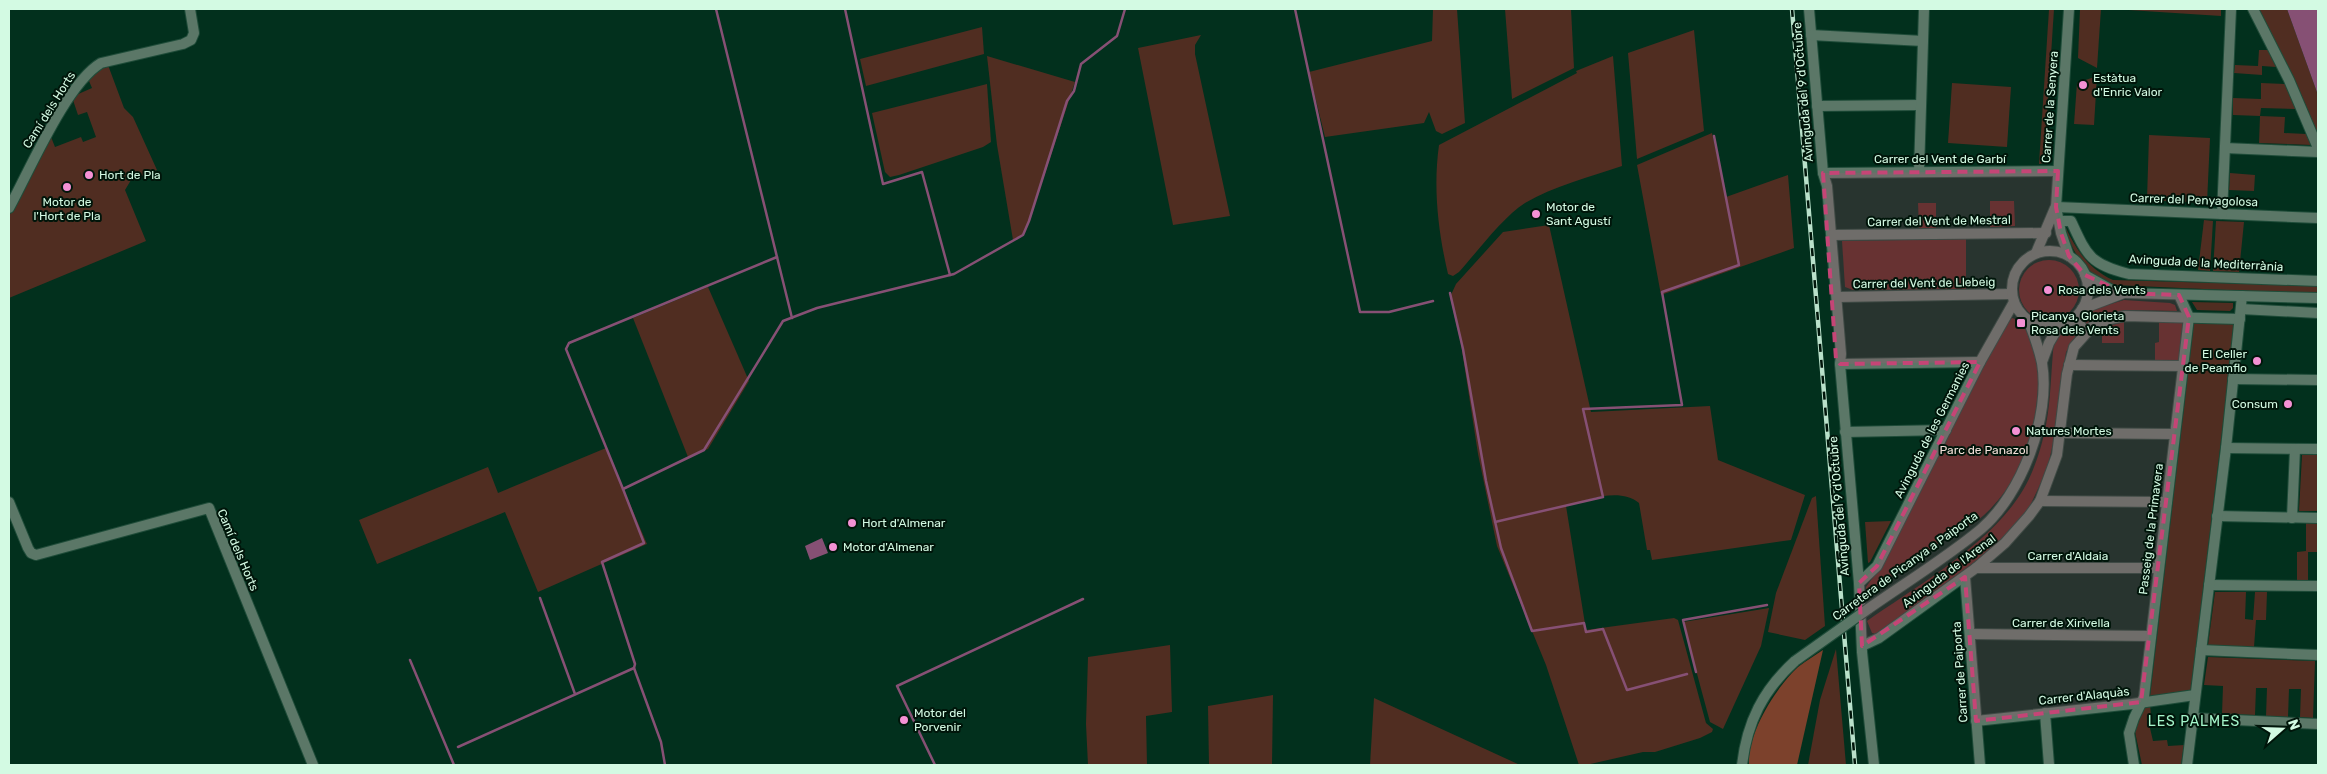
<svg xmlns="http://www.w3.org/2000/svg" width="2327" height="774" font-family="Rubik,sans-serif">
<rect width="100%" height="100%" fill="#02301d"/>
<g fill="#502d21">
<polygon points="1433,9 1457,9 1465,123 1442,134 1436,131 1429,112 1424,123 1325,137 1309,72 1432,41"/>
<polygon points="1505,9 1571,9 1574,68 1512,99"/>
<polygon points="2049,9 2054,9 2044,163 2039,164"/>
<polygon points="2080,9 2101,9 2097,68 2078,58"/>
<polygon points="2113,9 2221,9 2221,16"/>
<polygon points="2258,9 2287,9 2318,95 2318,135 2294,78"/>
<polygon points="982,27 984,54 866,86 860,59"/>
<polygon points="1694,30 1704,131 1637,159 1628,53"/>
<polygon points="1201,35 1195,45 1195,54 1230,216 1173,225 1138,48"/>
<polygon points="2259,50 2268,50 2276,67 2262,66 2262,75 2234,73 2235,65 2258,66"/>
<polygon points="987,56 1075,82 1028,225 1024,234 1013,240 997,145"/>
<path d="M 1613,56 L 1622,166 C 1590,177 1554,186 1525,203 C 1503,217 1477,252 1459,272 L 1453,276 L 1448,274 C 1438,231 1433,188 1439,145 L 1577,73 L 1576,71 Z"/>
<polygon points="108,65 124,108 133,117 157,170 131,180 125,190 146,241 9,298 9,215 51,137 55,147 81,137 83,142 96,137 87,112 78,115 73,100 76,95 92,88 89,81 98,68"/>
<polygon points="2097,76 2094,125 2074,124 2077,83"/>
<polygon points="1952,83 2011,87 2007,147 1948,143"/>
<polygon points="2261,83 2285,84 2296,109 2261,108 2260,116 2285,117 2284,133 2306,134 2312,145 2259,143 2260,116 2233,115 2233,98 2261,99"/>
<polygon points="987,84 991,142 983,147 899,175 890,177 885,172 872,113"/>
<polygon points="1712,133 1726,197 1788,175 1794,248 1661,295 1637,165"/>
<polygon points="2149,135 2210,138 2207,203 2147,200"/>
<polygon points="2230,173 2255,175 2254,191 2229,190"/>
<polygon points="1990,201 2014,201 2015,226 1990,227"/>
<polygon points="1918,203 1936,203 1936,228 1919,228"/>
<polygon points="2204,220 2213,221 2210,271 2198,270"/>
<polygon points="2216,221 2244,222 2239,272 2213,271"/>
<path d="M 1549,225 L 1591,412 L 1710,406 L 1718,460 L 1805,495 L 1791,540 L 1652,560 L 1650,550 L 1647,550 L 1639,503 C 1619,487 1588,500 1566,506 L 1586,630 L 1674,618 L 1678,620 L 1706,723 L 1713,729 L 1712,732 L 1700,738 L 1655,752 L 1643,752 L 1586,765 L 1579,765 L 1546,665 L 1497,546 L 1478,454 L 1461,344 L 1450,297 L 1456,284 L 1503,232 Z"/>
<path d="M 2064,227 L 2066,228 C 2076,250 2090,270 2113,280 L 2318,286 L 2318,294 L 2114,285 C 2086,276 2073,253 2064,227 Z"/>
<polygon points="1966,239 1966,289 1853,290 1845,287 1842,241"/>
<circle cx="2049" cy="290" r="30"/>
<polygon points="708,287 749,381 708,449 688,457 633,318"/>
<polygon points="2124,300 2170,303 2175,305 2177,311 2130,310 2109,314 2086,326 2083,321 2091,310"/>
<polygon points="2192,302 2233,303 2233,308 2230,311 2197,310"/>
<path d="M 2012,318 C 2028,322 2032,347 2036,360 C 2040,375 2038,393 2036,409 C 2033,451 2010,495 1977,521 C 1968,528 1956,531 1947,537 C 1920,557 1893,576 1866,595 L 1866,587 L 1879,569 L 2005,324 Z"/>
<polygon points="2159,321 2183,322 2179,360 2155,360 2155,343 2159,342"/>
<polygon points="2124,322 2124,343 2102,343 2102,330 2108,326"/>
<polygon points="2194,322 2232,323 2234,325 2233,341 2191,690 2150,696"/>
<path d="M 2070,331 L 2076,337 L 2066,352 L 2054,439 L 2047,470 L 2028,510 L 1991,550 L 1876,634 L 1872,633 L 1867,621 C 1917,586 1992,543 2023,490 C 2034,472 2042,446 2046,425 C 2051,398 2051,369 2054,341 L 2056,335 Z"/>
<polygon points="606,448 647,544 538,592 505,512 377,564 359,520 488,467 498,493"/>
<polygon points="2302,455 2318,455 2318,511 2299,511"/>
<polygon points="1816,496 1825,626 1805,640 1768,632 1776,593 1812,498"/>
<polygon points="1891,521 1870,562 1868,563 1865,522"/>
<polygon points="2306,523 2318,523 2318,552 2308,552 2308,580 2297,580 2297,552 2306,551"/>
<polygon points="2215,592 2246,592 2245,619 2253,620 2255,592 2267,592 2266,620 2256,620 2254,647 2208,645"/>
<polygon points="1769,608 1761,646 1723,729 1710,722 1683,622"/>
<polygon points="1170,645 1172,712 1146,716 1147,765 1088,765 1086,724 1088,657"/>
<polygon points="1836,649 1846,765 1808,765 1820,700"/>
<polygon points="2208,657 2315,661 2313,718 2300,717 2301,689 2289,689 2288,717 2266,716 2267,688 2256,688 2255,715 2222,714 2223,686 2204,685"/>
<polygon points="1273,695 1272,765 1209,765 1208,706"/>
<polygon points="1374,698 1520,765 1370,765"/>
<polygon points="2150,704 2152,728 2150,728 2153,741 2167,740 2168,746 2184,745 2181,765 2142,765 2135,732 2136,723 2146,705"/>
</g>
<path fill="#7c412c" d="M 1823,650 L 1797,765 L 1749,765 C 1746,735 1776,687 1798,667 C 1806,661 1815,655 1823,650 Z"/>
<g fill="#865074">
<polygon points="2287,9 2318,9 2318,95"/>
<polygon points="822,538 828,553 810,560 805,546"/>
</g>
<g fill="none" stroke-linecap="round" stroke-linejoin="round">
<g stroke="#865074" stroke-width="2.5">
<polyline points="716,9 792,318"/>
<polyline points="845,9 883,184 922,172 950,275"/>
<polyline points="1295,9 1360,312 1389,312 1433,301"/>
<polyline points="1450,293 1463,349 1486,481 1501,548 1532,631 1584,623 1586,632 1603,629 1627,690 1687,674"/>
<polyline points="623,489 566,349 569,343 777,257"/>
<polyline points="1495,522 1603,497 1583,409 1682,405 1662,292 1739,265 1714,136"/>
<polyline points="540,598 575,694"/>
<polyline points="410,660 454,765"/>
<polyline points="1696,672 1683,620 1767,605"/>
<polyline points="458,747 634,668"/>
<polyline points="665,765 661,742 634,668 635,664 602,562 644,543 623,489 704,450 783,321 817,308 954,274 1023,235 1029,221 1067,101 1074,91 1081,64 1117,36 1125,9"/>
<polyline points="935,765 897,686 1083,599"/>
</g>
<defs>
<g id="minor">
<polyline points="1809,9 1823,173 1827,186 1841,354 1840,364 1859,583 1862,652 1874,765"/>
<polyline points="2253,9 2289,80 2318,148"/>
<polyline points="1811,35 1923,41"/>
<polyline points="1817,106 1921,105"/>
<polyline points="2225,148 2318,152"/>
<polyline points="1919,172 1924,9"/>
<polyline points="1823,173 2058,171"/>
<polyline points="2056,207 2318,218"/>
<path d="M 9,208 C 30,170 66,84 101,63 L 183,44 L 191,40 L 194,33 L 190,9"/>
<polyline points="2222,214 2231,9"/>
<path d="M 2059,221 L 2071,221 C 2087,256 2090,264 2129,274 L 2318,281"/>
<polyline points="1832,235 2046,233"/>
<polyline points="1837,297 2012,294"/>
<polyline points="2241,309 2318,313"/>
<polyline points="2075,319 2086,332"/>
<polyline points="1840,364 1980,362"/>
<polyline points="2069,365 2184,366"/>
<polyline points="2233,379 2318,380"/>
<polyline points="1845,432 1946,430"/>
<polyline points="2060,433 2174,434"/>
<polyline points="2226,448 2318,449"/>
<polyline points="2040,501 2167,502"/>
<polyline points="9,502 28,548 31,553 36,555 209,508 313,765"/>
<polyline points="2217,516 2318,518"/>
<polyline points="2292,518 2295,449"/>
<polyline points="1976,568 2159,568"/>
<polyline points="1965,577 1980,765"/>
<polyline points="1859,583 1877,566 1980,362 2014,302"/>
<polyline points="2209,585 2318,586"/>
<polyline points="1970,634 2151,636"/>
<polyline points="1862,646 1879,638 1976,568 2005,543 2029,516 2040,501 2057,455 2067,374 2074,347 2092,327 2110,319 2125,316 2240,319"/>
<polyline points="2201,650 2318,655"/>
<polyline points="2045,713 2049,765"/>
<polyline points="2193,718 2318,724"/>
<polyline points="1976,721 2132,704 2195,695"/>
<polyline points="2134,765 2129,733 2134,718 2144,697 2189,317 2179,295"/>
<polyline points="2187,765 2226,448 2242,296"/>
</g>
<g id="tertiary">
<circle cx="2050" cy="289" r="38"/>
<polyline points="2036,253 2055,208"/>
<polyline points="2069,256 2061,233 2056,207 2069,9"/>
<polyline points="2085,275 2112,290 2124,293 2318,298"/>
<polyline points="2082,309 2124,293"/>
<polyline points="2042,362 2049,343 2059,326"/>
<path d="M 1868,609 C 1905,583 1946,558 1981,529 C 2022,494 2051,416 2042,363 C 2039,349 2034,335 2029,322"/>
<path d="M 1742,765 C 1747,722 1763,690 1795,661"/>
</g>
</defs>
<use href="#minor" stroke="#1f4c39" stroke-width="12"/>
<use href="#tertiary" stroke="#1f4c39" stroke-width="12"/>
<use href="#minor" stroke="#5b7767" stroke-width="10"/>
<use href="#tertiary" stroke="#5b7767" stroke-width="10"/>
<defs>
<polyline id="rail" points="1792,9 1855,765"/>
</defs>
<use href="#rail" stroke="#b9e1ca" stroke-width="4.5"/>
<use href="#rail" stroke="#00150a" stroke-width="2.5" stroke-dasharray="8" stroke-linecap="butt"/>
<defs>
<polyline id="tertiary-bridge" points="1795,661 1868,609"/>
</defs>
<use href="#tertiary-bridge" stroke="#1f4c39" stroke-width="12" stroke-linecap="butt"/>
<use href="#tertiary-bridge" stroke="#5b7767" stroke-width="10"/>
</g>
<path fill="#c54576" fill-opacity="0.2" stroke="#c54576" stroke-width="4" stroke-dasharray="10 6" stroke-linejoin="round" d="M 2058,171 L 2056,207 L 2061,233 L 2069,256 L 2085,275 L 2124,293 L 2179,295 L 2189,317 L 2141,702 L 1976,721 L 1965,577 L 1862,646 L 1859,583 L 1877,566 L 1980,362 L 1840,364 L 1836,359 L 1823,173 Z"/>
<g fill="#f491d4" stroke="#00150a" stroke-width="2">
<circle cx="2083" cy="85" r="5"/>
<circle cx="89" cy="175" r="5"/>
<circle cx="67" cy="187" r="5"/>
<circle cx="1536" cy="214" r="5"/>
<circle cx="2048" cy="290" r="5"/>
<rect x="2016" y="318" width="10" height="10" rx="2.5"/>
<circle cx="2257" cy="361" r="5"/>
<circle cx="2288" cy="404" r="5"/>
<circle cx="2016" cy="431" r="5"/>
<circle cx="852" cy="523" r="5"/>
<circle cx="833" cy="547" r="5"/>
<circle cx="904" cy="720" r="5"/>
</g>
<g text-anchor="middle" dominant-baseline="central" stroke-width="4" stroke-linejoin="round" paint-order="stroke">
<g font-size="12" fill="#d3fae3" stroke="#00150a" text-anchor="start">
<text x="2093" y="78">Estàtua<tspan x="2093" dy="14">d'Enric Valor</tspan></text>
<text x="99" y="175">Hort de Pla</text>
<text x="67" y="202" text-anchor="middle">Motor de<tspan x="67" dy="14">l'Hort de Pla</tspan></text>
<text x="1546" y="207">Motor de<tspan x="1546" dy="14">Sant Agustí</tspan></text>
<text x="2058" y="290">Rosa dels Vents</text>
<text x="2031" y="316">Picanya, Glorieta<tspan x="2031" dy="14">Rosa dels Vents</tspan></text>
<text x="2247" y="354" text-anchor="end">El Celler<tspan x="2247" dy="14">de Peamflo</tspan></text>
<text x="2278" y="404" text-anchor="end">Consum</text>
<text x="2026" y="431">Natures Mortes</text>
<text x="862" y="523">Hort d'Almenar</text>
<text x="843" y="547">Motor d'Almenar</text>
<text x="914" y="713">Motor del<tspan x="914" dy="14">Porvenir</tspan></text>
</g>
<g font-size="12" fill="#d3fae3" stroke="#00150a">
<text transform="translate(1803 92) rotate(-95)">Avinguda del 9 d'Octubre</text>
<text transform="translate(2050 107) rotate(-86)">Carrer de la Senyera</text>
<text transform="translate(49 110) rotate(-58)">Camí dels Horts</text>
<text x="1940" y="159">Carrer del Vent de Garbí</text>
<text transform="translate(2194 200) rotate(2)">Carrer del Penyagolosa</text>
<text transform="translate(1939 221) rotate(-1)">Carrer del Vent de Mestral</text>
<text transform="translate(2206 263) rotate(3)">Avinguda de la Mediterrània</text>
<text transform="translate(1924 283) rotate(-1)">Carrer del Vent de Llebeig</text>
<text transform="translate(1932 430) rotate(-63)">Avinguda de les Germanies</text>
<text transform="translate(1839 506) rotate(-95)">Avinguda del 9 d'Octubre</text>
<text transform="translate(2151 529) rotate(-83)">Passeig de la Primavera</text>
<text transform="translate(238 550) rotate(67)">Camí dels Horts</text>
<text x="2068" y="556">Carrer d'Aldaia</text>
<text transform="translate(1905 566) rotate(-36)">Carretera de Picanya a Paiporta</text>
<text transform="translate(1949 571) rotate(-37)">Avinguda de l'Arenal</text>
<text x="2061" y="623">Carrer de Xirivella</text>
<text transform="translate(1960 672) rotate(-94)">Carrer de Paiporta</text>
<text transform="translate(2084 696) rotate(-6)">Carrer d'Alaquàs</text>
</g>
<g font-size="12" fill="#f2dfd8" stroke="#00150a">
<text x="1984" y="450">Parc de Panazol</text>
</g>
<g font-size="14" letter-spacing="1" fill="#a4f5ca" stroke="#00150a">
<text x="2194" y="721">LES PALMES</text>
</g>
</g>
<rect width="2327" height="774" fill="none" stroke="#d3fae3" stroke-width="20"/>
<g transform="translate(2282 729) rotate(70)" stroke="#00150a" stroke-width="4" paint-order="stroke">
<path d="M0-4L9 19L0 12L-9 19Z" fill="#d3fae3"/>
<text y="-8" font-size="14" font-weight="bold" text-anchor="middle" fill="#d3fae3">N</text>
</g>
</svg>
